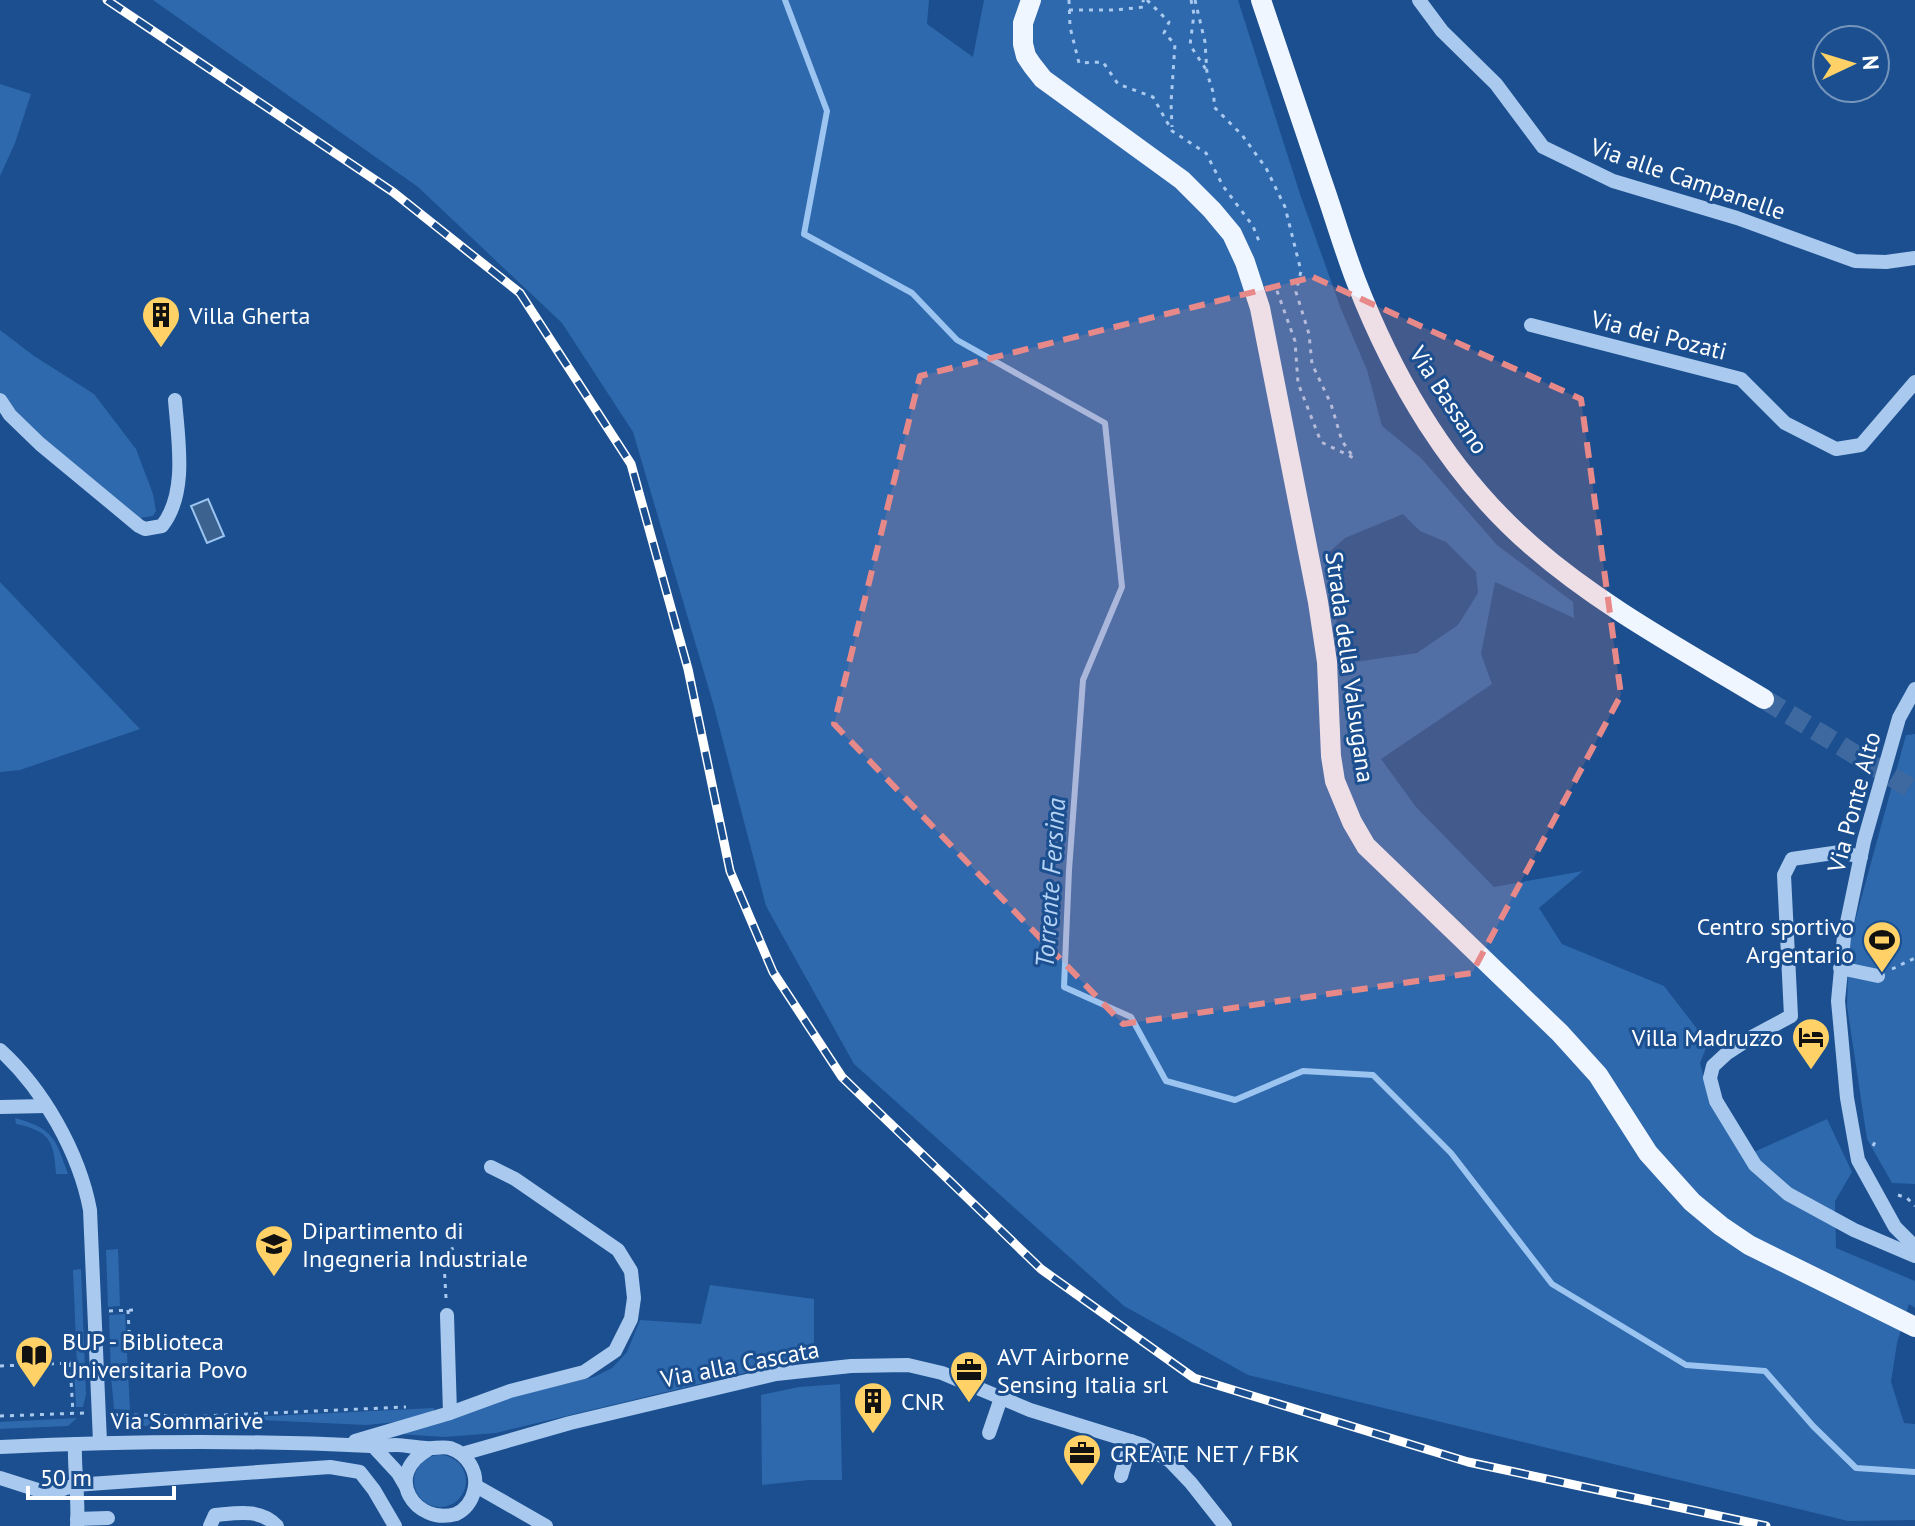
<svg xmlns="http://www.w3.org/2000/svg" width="1915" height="1526" font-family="'PT Sans',sans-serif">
<rect width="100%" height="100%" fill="#1b4f8f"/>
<g fill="#2e69ad" fill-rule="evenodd">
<path d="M 153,0 L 929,0 L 927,24 L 973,57 L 984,0 L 1238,0 L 1300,194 L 1341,309 L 1367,370 L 1382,426 L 1421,458 L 1497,545 L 1573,602 L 1574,618 L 1495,582 L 1481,654 L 1492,684 L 1381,759 L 1416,807 L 1494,887 L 1583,871 L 1539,908 L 1562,944 L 1664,986 L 1708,1043 L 1700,1063 L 1710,1102 L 1743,1157 L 1827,1119 L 1852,1172 L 1835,1201 L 1836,1248 L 1915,1281 L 1915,1308 L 1909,1304 L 1897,1343 L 1891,1382 L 1904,1423 L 1915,1424 L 1915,1520 L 1848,1521 L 1248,1375 L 1124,1306 L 854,1064 L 766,906 L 713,703 L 633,432 L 562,323 L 418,187 ZM 1403,514 L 1420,531 L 1446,542 L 1476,572 L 1478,593 L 1458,625 L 1417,653 L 1348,663 L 1339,636 L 1326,555 L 1345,538 Z"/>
<polygon points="0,84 31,94 15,143 0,176"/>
<polygon points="0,330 34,356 94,394 136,449 153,494 156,511 153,516 140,518 19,418 0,393"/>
<polygon points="0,582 140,729 20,770 0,772"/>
<polygon points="1915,734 1915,1184 1892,1183 1867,1139 1847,1006 1849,943 1906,735"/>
<path d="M 15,1118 C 54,1129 55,1138 68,1174 L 56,1174 C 54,1141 50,1131 16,1124 Z"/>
<polygon points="118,1249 120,1306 108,1307 106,1250"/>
<polygon points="81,1269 86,1394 83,1407 76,1407 74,1367 77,1366 73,1270"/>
<polygon points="710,1285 814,1299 814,1360 749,1372 496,1433 445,1437 397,1434 510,1397 594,1377 612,1368 627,1352 640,1320 701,1324"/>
<polygon points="125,1314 130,1410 114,1409 111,1376 109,1315"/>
<polygon points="840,1384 842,1480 809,1480 762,1485 761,1395 799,1387"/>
<polygon points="434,1408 434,1413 396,1422 366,1425 238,1419 247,1417"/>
<polygon points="77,1418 68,1426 0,1429 0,1422"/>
<polygon points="134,1419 195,1419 197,1422 194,1425 135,1426 132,1422"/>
<circle cx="440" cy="1481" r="26"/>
</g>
<polygon fill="#3c6290" stroke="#9cc4f0" stroke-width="2" points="208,499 224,536 207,543 191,506"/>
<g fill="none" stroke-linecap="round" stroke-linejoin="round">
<polyline stroke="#9cc4f0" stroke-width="6" points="785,0 827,111 804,234 912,293 957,340 1105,423 1122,587 1083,680 1069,870 1064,987 1131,1017 1166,1081 1235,1100 1303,1071 1373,1075 1451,1153 1552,1284 1686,1365 1765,1371 1813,1426 1856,1468 1915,1472"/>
<polyline stroke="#3d69a0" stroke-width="20" stroke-dasharray="20 10" stroke-linecap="butt" points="1764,699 1915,791"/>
<g stroke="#a9c9ee" stroke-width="3" stroke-dasharray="4 6" stroke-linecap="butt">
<polyline points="1069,0 1070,27 1079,63 1103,62 1118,84 1153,97 1172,131 1206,153 1223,186 1253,226 1260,244"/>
<polyline points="1147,0 1169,22 1164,33 1175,44 1171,103 1172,127"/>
<polyline points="1191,0 1194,14 1190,45 1207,71"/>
<polyline points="1195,0 1205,42 1207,73 1214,95 1214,107 1242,135 1266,168 1285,207 1301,271 1296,292 1309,334 1312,364 1331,404 1342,441 1354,458 1321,442 1298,383 1295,341 1276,288"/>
<polyline points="1069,10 1115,10 1144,7 1143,0"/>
<polyline points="1892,969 1915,958"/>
<polyline points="1873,1146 1877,1138"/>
<polyline points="1898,1195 1907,1198 1915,1206"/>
<polyline points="446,1298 444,1263 449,1250 456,1247"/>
<polyline points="128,1310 130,1350"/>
<polyline points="109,1311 134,1310"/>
<polyline points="0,1366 70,1363 73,1413"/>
<polyline points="114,1415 202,1416 406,1407"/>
<polyline points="0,1416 84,1413"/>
</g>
<g stroke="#a9c9ee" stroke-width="14">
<polyline points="1419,0 1442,31 1496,84 1543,147 1613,181 1737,218 1855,261 1886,262 1915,258"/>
<polyline points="1531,325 1741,379 1785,423 1836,449 1861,445 1915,382"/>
<path d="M 0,400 L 10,415 L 40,444 L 139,526 L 145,529 L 162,526 C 188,493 178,439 175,400"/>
<polyline points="1915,689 1899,718 1864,841 1844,937 1838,1001 1847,1098 1858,1160 1895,1227 1915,1247"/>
<polyline points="1861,857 1840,852 1792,859 1784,875 1791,1016 1752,1037 1726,1054 1713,1066 1710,1078 1716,1101 1755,1165 1788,1194 1854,1230 1915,1256"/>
<polyline points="1840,968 1878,976"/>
<path d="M 0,1050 C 43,1089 79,1152 90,1210 L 100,1442"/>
<polyline points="0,1107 46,1106"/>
<polyline points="447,1315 450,1413"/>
<polyline points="989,1433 1001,1398"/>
<polyline points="355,1441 450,1413 510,1391 584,1372 615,1351 631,1319 634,1298 631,1271 618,1250 515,1179 491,1167"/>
<path d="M 75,1444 C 74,1471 79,1499 77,1526"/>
<polyline points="373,1446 398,1473 405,1485"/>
<path d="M 0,1447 C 124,1441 247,1440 371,1446 C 379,1446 388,1445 396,1445 C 406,1445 416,1448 426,1448 C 434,1449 442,1446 450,1448 C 468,1454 479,1473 474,1491 C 472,1501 465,1510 456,1514 C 416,1526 381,1475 429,1449"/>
<polyline points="462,1454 570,1423 776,1374 851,1366 908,1365 942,1373 1030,1410 1143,1445 1170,1461 1191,1483 1225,1526"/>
<polyline points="1121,1476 1131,1441"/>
<polyline points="0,1478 44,1492 55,1492 75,1485 330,1467 360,1472 374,1490 395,1526"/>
<polyline points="476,1486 546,1526"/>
<polyline points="77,1519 108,1518"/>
<path d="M 210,1526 L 215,1515 C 237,1513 260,1508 277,1526"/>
</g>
<g stroke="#f0f6ff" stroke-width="20">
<polyline points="1031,0 1023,23 1023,44 1026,56 1032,65 1043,79 1182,180 1212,210 1232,234 1245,262 1260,308 1318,602 1327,662 1331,756 1335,781 1352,822 1366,846 1560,1033 1598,1075 1648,1153 1692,1202 1721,1226 1749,1245 1915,1327"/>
<path d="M 1261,0 C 1281,59 1301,119 1321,178 C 1333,212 1343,247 1356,281 C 1394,379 1451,476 1532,546 C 1602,607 1685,651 1764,699"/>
</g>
<defs>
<polyline id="rail" points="107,0 393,192 520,293 631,464 688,669 730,871 773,972 842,1077 1041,1269 1194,1378 1468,1462 1766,1526"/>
</defs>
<use href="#rail" stroke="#fff" stroke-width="9"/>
<use href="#rail" stroke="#1b4f8f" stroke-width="6" stroke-dasharray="18" stroke-linecap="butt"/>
</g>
<path fill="#e88989" fill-opacity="0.2" stroke="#e88989" stroke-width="6" stroke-dasharray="16 10" stroke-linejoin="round" d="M 1313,277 L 1581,399 L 1621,695 L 1472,973 L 1123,1024 L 834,724 L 920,376 Z"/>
<defs>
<symbol id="building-pin" viewBox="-11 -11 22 30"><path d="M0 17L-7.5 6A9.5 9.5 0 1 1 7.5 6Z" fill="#ffd166" stroke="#1b4f8f"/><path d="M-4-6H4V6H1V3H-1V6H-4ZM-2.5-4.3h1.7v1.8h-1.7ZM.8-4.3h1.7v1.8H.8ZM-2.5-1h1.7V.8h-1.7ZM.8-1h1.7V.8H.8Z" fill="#111"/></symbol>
<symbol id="stadium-pin" viewBox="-11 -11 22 30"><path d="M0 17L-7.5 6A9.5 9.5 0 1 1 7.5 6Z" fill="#ffd166" stroke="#1b4f8f"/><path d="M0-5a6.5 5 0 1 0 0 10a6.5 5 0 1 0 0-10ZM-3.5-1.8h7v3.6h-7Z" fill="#111"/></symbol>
<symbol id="hotel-pin" viewBox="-11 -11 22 30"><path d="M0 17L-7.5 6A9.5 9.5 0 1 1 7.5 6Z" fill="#ffd166" stroke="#1b4f8f"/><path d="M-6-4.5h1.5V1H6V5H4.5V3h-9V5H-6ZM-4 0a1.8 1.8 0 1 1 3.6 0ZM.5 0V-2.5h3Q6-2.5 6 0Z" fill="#111"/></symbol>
<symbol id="university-pin" viewBox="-11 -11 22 30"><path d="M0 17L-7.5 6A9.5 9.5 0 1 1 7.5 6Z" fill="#ffd166" stroke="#1b4f8f"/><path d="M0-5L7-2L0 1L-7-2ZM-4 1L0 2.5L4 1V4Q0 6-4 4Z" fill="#111"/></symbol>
<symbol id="library-pin" viewBox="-11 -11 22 30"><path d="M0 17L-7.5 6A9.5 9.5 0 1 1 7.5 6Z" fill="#ffd166" stroke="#1b4f8f"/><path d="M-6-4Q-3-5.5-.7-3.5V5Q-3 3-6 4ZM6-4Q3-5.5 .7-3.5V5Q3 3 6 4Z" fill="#111"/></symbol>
<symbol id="office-pin" viewBox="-11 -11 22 30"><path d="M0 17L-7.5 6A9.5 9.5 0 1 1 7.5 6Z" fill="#ffd166" stroke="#1b4f8f"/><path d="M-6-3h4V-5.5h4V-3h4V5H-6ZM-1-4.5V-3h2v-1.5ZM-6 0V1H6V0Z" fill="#111"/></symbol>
</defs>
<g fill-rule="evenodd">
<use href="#building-pin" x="139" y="293" width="44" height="60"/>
<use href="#stadium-pin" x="1860" y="918" width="44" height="60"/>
<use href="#hotel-pin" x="1789" y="1015" width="44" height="60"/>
<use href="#university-pin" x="252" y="1222" width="44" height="60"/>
<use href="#library-pin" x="12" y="1333" width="44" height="60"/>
<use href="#office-pin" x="947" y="1348" width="44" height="60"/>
<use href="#building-pin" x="851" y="1379" width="44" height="60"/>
<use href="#office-pin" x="1060" y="1431" width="44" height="60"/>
</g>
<g text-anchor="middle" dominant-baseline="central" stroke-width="6" stroke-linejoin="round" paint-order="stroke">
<g font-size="24" fill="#fff" stroke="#1b4f8f">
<text transform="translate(1688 179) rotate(19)">Via alle Campanelle</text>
<text transform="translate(1659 335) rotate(14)">Via dei Pozati</text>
<text transform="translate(1449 400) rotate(57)">Via Bassano</text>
<text transform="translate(1350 667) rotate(82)">Strada della Valsugana</text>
<text transform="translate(1854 802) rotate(-75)">Via Ponte Alto</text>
<text transform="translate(740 1364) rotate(-11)">Via alla Cascata</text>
<text x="187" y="1420">Via Sommarive</text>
</g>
<g font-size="24" fill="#fff" stroke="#1b4f8f" text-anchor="start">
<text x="189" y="315">Villa Gherta</text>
<text x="1854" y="926" text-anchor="end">Centro sportivo<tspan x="1854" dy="28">Argentario</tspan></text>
<text x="1783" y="1037" text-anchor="end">Villa Madruzzo</text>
<text x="302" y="1230">Dipartimento di<tspan x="302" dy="28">Ingegneria Industriale</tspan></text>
<text x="62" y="1341">BUP - Biblioteca<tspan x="62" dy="28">Universitaria Povo</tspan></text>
<text x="997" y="1356">AVT Airborne<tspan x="997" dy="28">Sensing Italia srl</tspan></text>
<text x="901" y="1401">CNR</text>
<text x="1110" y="1453">CREATE NET / FBK</text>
</g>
<g font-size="26" font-style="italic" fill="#b5d3f5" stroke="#1b4f8f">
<text transform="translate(1050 883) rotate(-86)">Torrente Fersina</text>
</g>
</g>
<g transform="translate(1851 64) rotate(86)"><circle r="38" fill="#1b4f8f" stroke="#7695bc" stroke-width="2"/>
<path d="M0-6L14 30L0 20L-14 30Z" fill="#ffd166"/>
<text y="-12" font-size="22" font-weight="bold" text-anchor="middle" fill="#ffffff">N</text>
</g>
<path d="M28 1486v12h146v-12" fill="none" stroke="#ffffff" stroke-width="4"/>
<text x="40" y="1486" font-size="24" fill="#ffffff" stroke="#1b4f8f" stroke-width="6" paint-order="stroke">50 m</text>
</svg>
